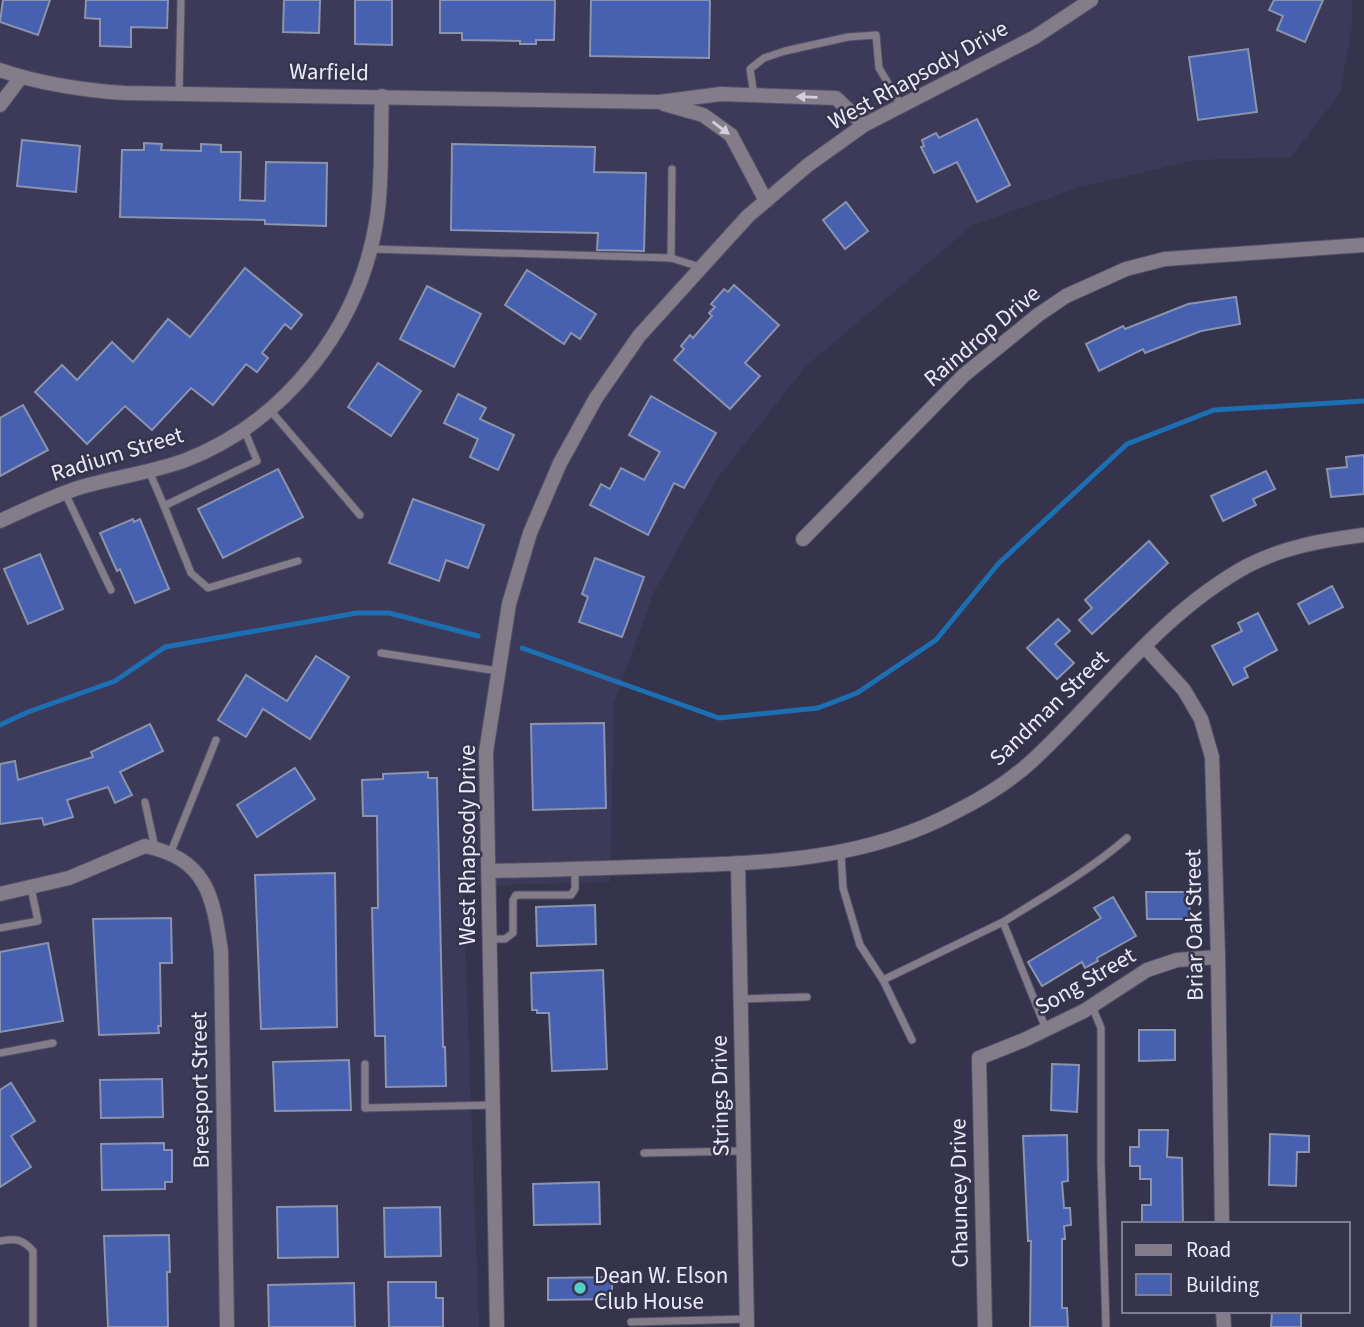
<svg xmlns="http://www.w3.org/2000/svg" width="1364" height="1327" font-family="'Source Sans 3',sans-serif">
<rect width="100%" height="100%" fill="#36344c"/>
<polygon fill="#3d3a59" points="0,0 1352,0 1352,26 1340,93 1291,157 1195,160 1077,188 973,225 806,366 716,480 654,592 614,703 610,882 463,886 479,1327 0,1327"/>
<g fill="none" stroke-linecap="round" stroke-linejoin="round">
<g stroke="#1c6fb2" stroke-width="5">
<polyline points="522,648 719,718 818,708 857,693 936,640 999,563 1127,444 1214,410 1364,401"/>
<polyline points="0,725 28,712 115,681 165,647 357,613 389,613 478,636"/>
</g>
</g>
<g fill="#4760b0" stroke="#8994af" stroke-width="2">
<polygon points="3,0 50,0 38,35 0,22"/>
<polygon points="86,0 168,0 167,28 131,27 131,47 100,46 100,19 85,18"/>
<polygon points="284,0 320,0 319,33 283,32"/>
<polygon points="355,0 392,0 392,45 355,44"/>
<polygon points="440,0 555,0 554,40 536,40 536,44 520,44 520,41 462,40 462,33 440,33"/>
<polygon points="591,0 710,0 709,58 590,56"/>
<polygon points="1274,0 1323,0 1305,42 1277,30 1283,16 1269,10"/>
<polygon points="1248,49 1257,112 1198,120 1189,57"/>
<polygon points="977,119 1010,185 977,202 957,162 934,173 921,147 924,146 922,140 936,133 939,138"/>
<polygon points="22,140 80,146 76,192 17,186"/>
<polygon points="144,143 162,144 161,150 201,151 201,144 221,145 221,152 241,152 240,200 265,201 266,162 327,163 326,226 265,224 265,220 120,217 122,150 144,150"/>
<polygon points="452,144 595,147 594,172 646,173 644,251 597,250 598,233 451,230"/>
<polygon points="846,202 868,231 845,249 823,220"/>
<polygon points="245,268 302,315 291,329 285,324 262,353 268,358 257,372 246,364 213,405 191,388 152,430 125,406 87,444 35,392 62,365 77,380 112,342 133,362 168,319 190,337"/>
<polygon points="527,270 596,314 580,339 571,333 564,344 505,305"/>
<polygon points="734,285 779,325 745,363 760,376 730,409 674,360 684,349 681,346 690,335 693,338 712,316 709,313 715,307 711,304 724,289 728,292"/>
<polygon points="427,286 481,314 454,367 400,339"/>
<polygon points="1236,297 1240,324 1201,331 1145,353 1143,349 1099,371 1086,344 1123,326 1125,329 1188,304"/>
<polygon points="378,363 421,391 391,436 348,407"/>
<polygon points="458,394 486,408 480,419 514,435 498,470 470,457 478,439 444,423"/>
<polygon points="651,396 716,433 684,488 674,483 648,535 590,505 601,484 610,489 621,468 644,480 660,452 629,435"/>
<polygon points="23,405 48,450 0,476 0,418"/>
<polygon points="1364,455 1364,494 1331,497 1327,469 1347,467 1346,457"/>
<polygon points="278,469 303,517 223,558 198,509"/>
<polygon points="1266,471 1275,489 1253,499 1256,505 1223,521 1211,496"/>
<polygon points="413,499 484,525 468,568 446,560 439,581 389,563"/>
<polygon points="133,519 134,522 140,519 169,589 135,603 120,569 117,571 100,533"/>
<polygon points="1149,541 1168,563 1092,634 1079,620 1092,608 1085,600"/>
<polygon points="40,554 63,609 28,624 4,569"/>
<polygon points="595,558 644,577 622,637 579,622 588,597 582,594"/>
<polygon points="1332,586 1343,607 1309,624 1298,604"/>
<polygon points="1258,613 1277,650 1244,668 1248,677 1233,685 1212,646 1242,631 1238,623"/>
<polygon points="1058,619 1070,631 1055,644 1074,663 1057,679 1027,648"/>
<polygon points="316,656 349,677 310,739 263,709 246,737 218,720 246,675 287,701"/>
<polygon points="604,723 606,808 533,810 531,724"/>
<polygon points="150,724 163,751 120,772 132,795 115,803 108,787 67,800 73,817 44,825 42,818 0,824 0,764 15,761 18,780 93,757 91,752"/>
<polygon points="295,768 315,799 257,837 237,805"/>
<polygon points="428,772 428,778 437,778 443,1047 445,1047 446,1086 386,1087 385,1036 375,1036 372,908 378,908 377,816 363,816 362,780 383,779 383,774"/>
<polygon points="335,873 337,1027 261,1029 255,875"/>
<polygon points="1146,892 1189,892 1190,919 1147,919"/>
<polygon points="1113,897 1136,936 1097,958 1098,961 1085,968 1082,962 1042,986 1028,962 1101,918 1094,908"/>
<polygon points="595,905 596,944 537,946 536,907"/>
<polygon points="171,918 172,963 160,963 161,1026 158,1026 159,1033 99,1035 93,919"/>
<polygon points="48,943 63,1021 0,1032 0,952"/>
<polygon points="603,970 607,1069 552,1071 549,1013 537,1013 537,1010 532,1010 531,973"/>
<polygon points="1139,1030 1175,1030 1175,1060 1139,1061"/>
<polygon points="349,1060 351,1110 275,1111 273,1062"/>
<polygon points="1052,1064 1079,1065 1077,1112 1051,1110"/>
<polygon points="162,1079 163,1117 101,1118 100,1080"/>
<polygon points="11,1083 35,1121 11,1136 31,1167 0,1187 0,1090"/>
<polygon points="1139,1130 1168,1130 1167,1157 1182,1158 1183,1224 1142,1224 1142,1205 1151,1205 1151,1179 1140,1179 1140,1166 1130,1166 1130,1147 1139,1147"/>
<polygon points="1270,1134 1309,1136 1309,1152 1297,1152 1296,1186 1269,1185"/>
<polygon points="1067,1135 1068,1181 1062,1182 1064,1208 1070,1208 1071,1225 1064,1226 1065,1239 1062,1239 1062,1308 1067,1308 1068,1327 1030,1327 1031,1241 1028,1241 1023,1136"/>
<polygon points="164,1143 164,1150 172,1150 172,1182 165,1182 165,1189 102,1190 101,1144"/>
<polygon points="599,1182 600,1224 534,1225 533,1184"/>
<polygon points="337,1206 338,1257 278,1258 277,1207"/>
<polygon points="440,1207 441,1256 385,1257 384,1208"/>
<polygon points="169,1235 170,1272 167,1272 168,1327 108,1327 104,1236"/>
<polygon points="612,1277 612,1299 548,1300 548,1278"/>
<polygon points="388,1282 436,1282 436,1298 443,1298 443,1327 389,1327"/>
<polygon points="354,1283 355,1327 269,1327 268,1285"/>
<polygon points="1272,1312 1301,1312 1301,1327 1271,1327"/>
</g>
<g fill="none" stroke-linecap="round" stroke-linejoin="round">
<defs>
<g id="service">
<polyline points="179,93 181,0"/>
<polyline points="754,95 750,69 764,58 785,51 848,37 876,35 879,68 901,105"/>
<polyline points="371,249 671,258 700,267"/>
<polyline points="671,258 672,169"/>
<polyline points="270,410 360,515"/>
<polyline points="149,471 164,506 257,461 244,429"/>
<polyline points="65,493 111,590"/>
<polyline points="164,506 191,573 208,588 298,561"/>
<polyline points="381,653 498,671"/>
<polyline points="145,802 155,848"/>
<polyline points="841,852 843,888 860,945 883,980 1003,922 1046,1029"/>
<polyline points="170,854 216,740"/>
<path d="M 1003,922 C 1045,896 1089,871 1127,838"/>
<polyline points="0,928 38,921 31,888"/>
<polyline points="490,939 505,939 513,933 513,900 516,895 571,895 575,889 575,870"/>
<polyline points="883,980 912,1040"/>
<polyline points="741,999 807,997"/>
<polyline points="1092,1006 1101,1028 1101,1162 1106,1327"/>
<polyline points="0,1053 53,1043"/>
<polyline points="365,1064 365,1108 493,1105"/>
<polyline points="644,1153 743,1151"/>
<path d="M 0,1241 C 15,1238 23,1239 33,1251 L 33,1327"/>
<polyline points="631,1322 747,1319"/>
</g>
<g id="minor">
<path d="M 0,70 C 41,84 82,90 125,93 L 659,102 L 721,94 L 836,98 L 864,125"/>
<polyline points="664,104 703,115 731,135 766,201"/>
<polyline points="0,105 21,77"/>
<path d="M 0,521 C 26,509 51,497 78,488 C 114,477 151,473 186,460 C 287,420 361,325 377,217 C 383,178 380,136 382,96"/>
<polyline points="803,539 964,375 1038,315 1066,296 1126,269 1165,259 1364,245"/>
<polyline points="1145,647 1184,690 1201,719 1212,757 1218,957 1222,1224"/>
<polyline points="738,864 747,1327"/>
<path d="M 489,871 C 549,870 609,868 669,866 C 768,863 867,860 957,811 C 983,798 1010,781 1032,761 C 1102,696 1161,613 1247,566 C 1283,547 1324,540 1364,535"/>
<path d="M 0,894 L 69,878 L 145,846 C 207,859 213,896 221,951 L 227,1327"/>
<polyline points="1223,1311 1224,1327"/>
<polyline points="985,1327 979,1058 1024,1040 1084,1011 1147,970 1177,960 1218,957"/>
</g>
<polyline id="tertiary" points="497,1327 486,752 509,604 530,533 560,463 596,398 639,336 748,216 808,165 864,125 1035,37 1091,0"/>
</defs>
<use href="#service" stroke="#535168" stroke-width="9"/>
<use href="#minor" stroke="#535168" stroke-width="16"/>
<use href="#tertiary" stroke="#535168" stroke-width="16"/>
<use href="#service" stroke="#837d89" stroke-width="7"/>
<use href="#minor" stroke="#837d89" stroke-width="14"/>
<use href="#tertiary" stroke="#837d89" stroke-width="14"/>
</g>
<defs><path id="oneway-solid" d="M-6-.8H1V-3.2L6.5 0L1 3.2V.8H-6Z" transform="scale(1.75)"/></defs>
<g fill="#d1cfde">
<use href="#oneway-solid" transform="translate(807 97) rotate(-178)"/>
<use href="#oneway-solid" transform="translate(721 128) rotate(37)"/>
</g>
<circle fill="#55cec4" stroke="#36344c" stroke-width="2.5" cx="580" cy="1288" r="7"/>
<g text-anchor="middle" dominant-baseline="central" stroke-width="5" stroke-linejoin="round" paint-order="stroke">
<g font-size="23" fill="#ebeafa" stroke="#36344c">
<text transform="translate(329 72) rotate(1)">Warfield</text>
<text transform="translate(918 75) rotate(-29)">West Rhapsody Drive</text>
<text transform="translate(982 336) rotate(-40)">Raindrop Drive</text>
<text transform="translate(117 454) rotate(-17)">Radium Street</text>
<text transform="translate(1049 708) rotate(-44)">Sandman Street</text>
<text transform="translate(467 845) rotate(-90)">West Rhapsody Drive</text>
<text transform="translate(1194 925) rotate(-91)">Briar Oak Street</text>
<text transform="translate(1085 981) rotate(-30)">Song Street</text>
<text transform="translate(200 1090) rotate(-91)">Breesport Street</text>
<text transform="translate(720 1096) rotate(-91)">Strings Drive</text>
<text transform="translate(959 1193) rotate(-91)">Chauncey Drive</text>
</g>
<g font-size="23" fill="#ebeafa" stroke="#36344c" text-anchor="start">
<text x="594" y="1275">Dean W. Elson<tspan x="594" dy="26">Club House</tspan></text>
</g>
</g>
<rect x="1122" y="1222" width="228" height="91" fill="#36344c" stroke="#7e7d92" stroke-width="2"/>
<rect x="1136" y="1245" width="35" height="10" fill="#837d89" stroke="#7e7d92" stroke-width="2"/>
<text x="1186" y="1257" font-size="21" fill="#ebeafa">Road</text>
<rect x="1136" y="1274" width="35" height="21" fill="#4760b0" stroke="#7e7d92" stroke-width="2"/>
<text x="1186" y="1292" font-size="21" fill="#ebeafa">Building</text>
</svg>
